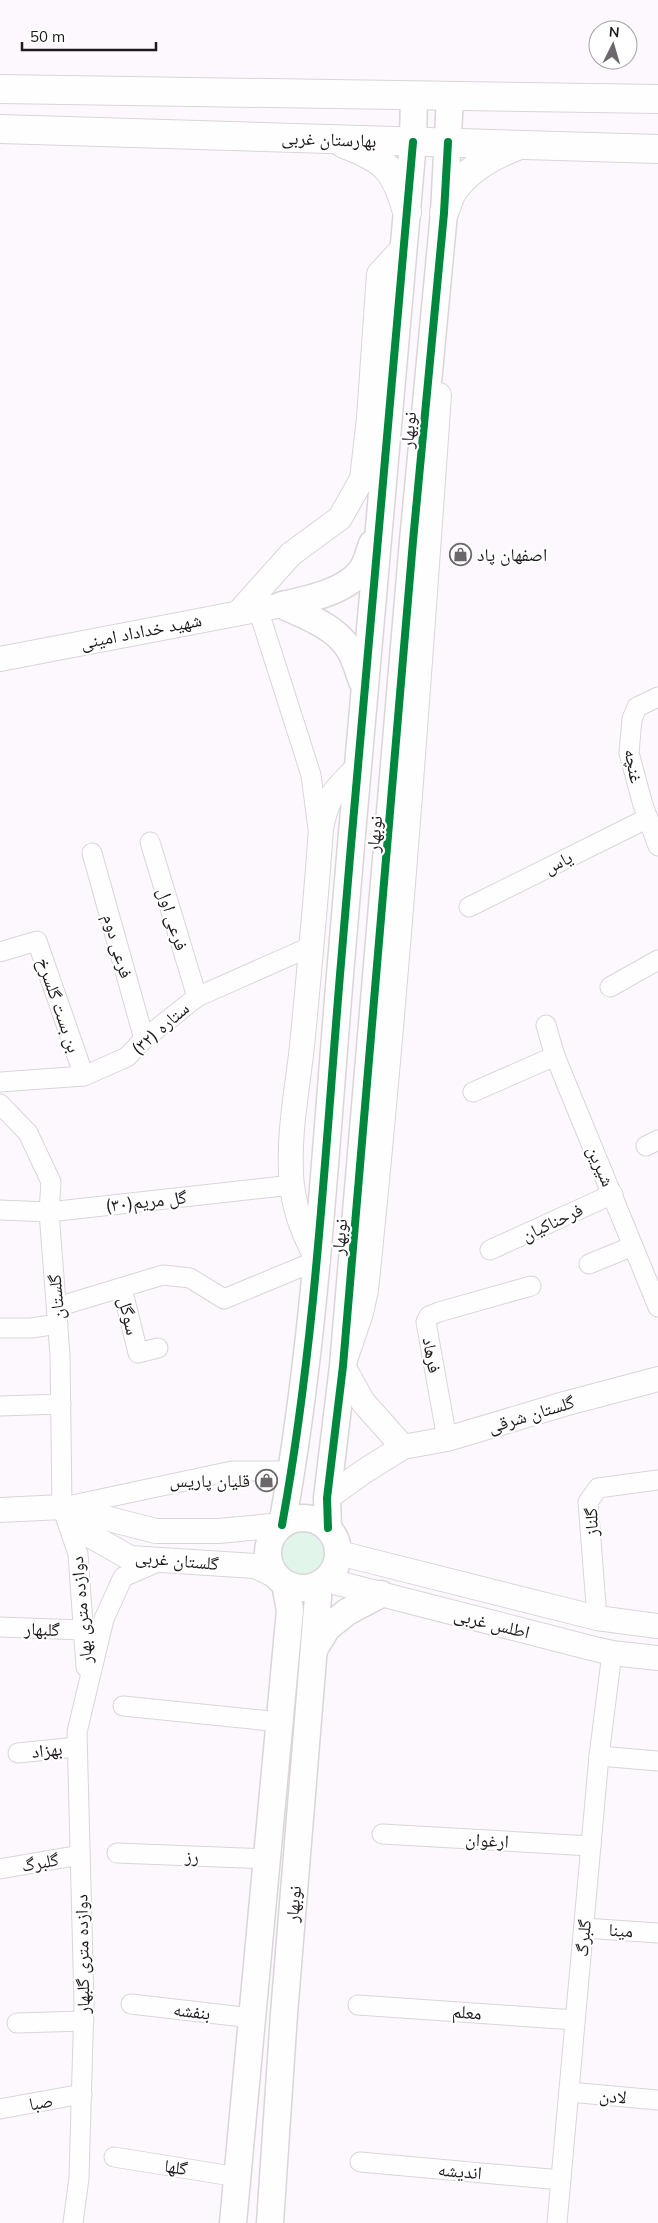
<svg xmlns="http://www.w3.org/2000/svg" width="658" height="2223" font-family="Mulish,'Noto Naskh Arabic',sans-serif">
<rect width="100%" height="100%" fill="#fdf8fd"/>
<circle fill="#e1f5ea" cx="303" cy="1552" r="25"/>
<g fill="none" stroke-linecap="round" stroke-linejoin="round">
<defs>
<g id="minor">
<polyline points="258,609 311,775 318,829"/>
<polyline points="658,697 637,707 632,719 629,753 643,805 658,846"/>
<polyline points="150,842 197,997"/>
<polyline points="92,853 144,1039"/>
<polyline points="469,907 648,818"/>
<polyline points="0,952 37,941 84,1076"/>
<polyline points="610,987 658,960"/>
<polyline points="546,1025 555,1056 658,1307"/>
<polyline points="0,1082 84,1076 127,1057 144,1039 197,997 312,946"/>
<polyline points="473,1092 555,1056"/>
<polyline points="0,1104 28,1133 51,1182 49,1212 60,1355 62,1507 78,1554 86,1667"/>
<polyline points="646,1146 658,1140"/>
<polyline points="0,1210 49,1212 292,1185"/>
<polyline points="490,1250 613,1194"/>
<polyline points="589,1264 633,1246"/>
<polyline points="122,1288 138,1353 158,1348"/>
<polyline points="57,1307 163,1275 190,1278 224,1299 318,1260"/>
<polyline points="0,1328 31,1328 58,1324"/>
<polyline points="0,1406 61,1404"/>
<polyline points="447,1439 426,1322 429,1316 439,1312 531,1286"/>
<polyline points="63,1507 232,1471 292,1471"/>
<polyline points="597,1618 588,1502 598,1488 658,1480"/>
<polyline points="0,1627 83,1630"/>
<polyline points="123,1706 280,1722"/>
<polyline points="18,1753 77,1747"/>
<polyline points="599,1756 658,1761"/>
<polyline points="382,1834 591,1846"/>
<polyline points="117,1853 267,1859"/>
<polyline points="0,1869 80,1855"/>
<polyline points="584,1928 658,1933"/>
<polyline points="131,2004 252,2018"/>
<polyline points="358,2005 575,2020"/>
<polyline points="17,2023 84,2021"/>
<polyline points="569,2092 658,2100"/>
<polyline points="0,2109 82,2094"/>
<polyline points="114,2157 238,2177"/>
<polyline points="360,2162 561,2180"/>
<polyline points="73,2223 79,2178 84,2003 77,1732 104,1619 123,1577 160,1561"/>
<polyline points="557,2223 599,1756 612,1653"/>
</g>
<g id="tertiary">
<polyline points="240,611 291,554 340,518 362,479 369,418 379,274 403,248"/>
<polyline points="0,659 282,605"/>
<path d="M 318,1260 C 304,1235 296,1215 292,1186 C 287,1140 297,1092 302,1046 C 309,974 316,901 321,828 C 328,794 334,792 357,768"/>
<path d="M 403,1447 L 363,1402 L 343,1366 L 361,1313 L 366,1290 C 397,992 418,694 439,395"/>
<polyline points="327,1498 363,1472 403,1447 447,1439 564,1404 658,1379"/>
<polyline points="0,1510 62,1507 156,1531 219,1531 282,1525"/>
<polyline points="65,1510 93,1537 130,1558 255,1566 276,1576"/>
<polyline points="339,1553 597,1618 658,1626"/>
<polyline points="326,1580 591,1648 612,1653 658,1658"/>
</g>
<g id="secondary">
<path d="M 362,681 C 358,671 355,658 349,649 C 335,626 305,616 282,605 C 306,600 351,591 364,566 C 367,560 369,552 372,544"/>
<circle cx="303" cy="1553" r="35"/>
<path d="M 282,1525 C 316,1339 325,1150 341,963 C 364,689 389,415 413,142 L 414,96"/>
<polyline points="328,1528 327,1498 343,1366 413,541 444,213 450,96"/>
<polyline points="315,1648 327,1628 347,1612 381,1594"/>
<polyline points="233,2223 290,1610 285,1584"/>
<polyline points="270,2223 284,2014 319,1585"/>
</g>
<g id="primary">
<polyline points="0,89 658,99"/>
<polyline points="0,129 658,149"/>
<path d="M 344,144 C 386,160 395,169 407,212"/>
<path d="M 444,213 C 447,206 449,197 453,191 C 468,169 491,156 515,147"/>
</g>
</defs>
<use href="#minor" stroke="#d9d5d9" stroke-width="21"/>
<use href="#tertiary" stroke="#d9d5d9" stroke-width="26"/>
<use href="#secondary" stroke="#d9d5d9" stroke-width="29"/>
<use href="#primary" stroke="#d9d5d9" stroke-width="30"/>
<use href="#minor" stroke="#fffeff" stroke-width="19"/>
<use href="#tertiary" stroke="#fffeff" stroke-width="24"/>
<use href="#secondary" stroke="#fffeff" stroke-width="26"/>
<use href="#primary" stroke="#fffeff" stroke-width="28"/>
<defs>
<g id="cycleway">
<path d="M 282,1525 C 316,1339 325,1150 341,963 C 364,689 389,415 413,142"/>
<polyline points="328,1528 327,1498 343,1366 413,541 444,213 448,142"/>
</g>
</defs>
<use href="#cycleway" stroke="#fff" stroke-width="11"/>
<use href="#cycleway" stroke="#00873e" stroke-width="8"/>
</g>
<defs>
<symbol id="shop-ring" viewBox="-11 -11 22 22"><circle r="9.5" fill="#fff" stroke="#6b676b" stroke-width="1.5"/><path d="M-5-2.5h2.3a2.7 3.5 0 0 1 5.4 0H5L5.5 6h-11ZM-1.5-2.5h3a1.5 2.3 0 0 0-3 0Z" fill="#6b676b"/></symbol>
</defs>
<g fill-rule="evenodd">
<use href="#shop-ring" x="448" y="542" width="25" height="25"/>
<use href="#shop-ring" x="254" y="1468" width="25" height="25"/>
</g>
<g text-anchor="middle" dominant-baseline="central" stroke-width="4.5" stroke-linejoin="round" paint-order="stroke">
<g font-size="18" fill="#1d191d" stroke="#fff">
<text transform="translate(329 139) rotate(2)">بهارستان غربی</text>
<text transform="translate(408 430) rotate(-85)">نوبهار</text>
<text transform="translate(141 631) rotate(-11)">شهید خداداد امینی</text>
<text transform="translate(634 766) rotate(80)">غنچه</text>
<text transform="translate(374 834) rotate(-85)">نوبهار</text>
<text transform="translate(558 862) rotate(-26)">یاس</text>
<text transform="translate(173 919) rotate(73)">فرعی اول</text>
<text transform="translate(118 946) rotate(74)">فرعی دوم</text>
<text transform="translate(59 1005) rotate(71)">بن بست گلسرخ</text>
<text transform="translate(160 1028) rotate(-41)">ستاره (۳۲)</text>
<text transform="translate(601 1166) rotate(67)">شیرین</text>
<text transform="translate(146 1201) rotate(-6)">گل مریم(۳۰)</text>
<text transform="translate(552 1222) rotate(-25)">فرحناکیان</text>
<text transform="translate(339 1237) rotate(-85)">نوبهار</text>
<text transform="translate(56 1297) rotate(-95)">گلستان</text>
<text transform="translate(129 1316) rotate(77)">سوگل</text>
<text transform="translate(432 1355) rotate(80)">فرهاد</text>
<text transform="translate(531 1414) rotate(-17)">گلستان شرقی</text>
<text transform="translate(591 1522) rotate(-92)">گلناز</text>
<text transform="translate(177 1560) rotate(5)">گلستان غربی</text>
<text transform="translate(81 1610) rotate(-95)">دوازده متری بهار</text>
<text transform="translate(492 1623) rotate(14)">اطلس غربی</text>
<text transform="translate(42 1629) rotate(2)">گلبهار</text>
<text transform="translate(47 1750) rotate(-6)">بهزاد</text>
<text transform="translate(487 1840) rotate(3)">ارغوان</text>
<text transform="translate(192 1856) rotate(3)">رز</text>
<text transform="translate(40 1862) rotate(-10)">گلبرگ</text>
<text transform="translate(293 1904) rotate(-85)">نوبهار</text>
<text transform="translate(621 1930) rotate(4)">مینا</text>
<text transform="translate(583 1938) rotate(-85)">گلبرگ</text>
<text transform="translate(82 1954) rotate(-91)">دوازده متری گلبهار</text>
<text transform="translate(192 2011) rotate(7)">بنفشه</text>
<text transform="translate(467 2012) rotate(4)">معلم</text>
<text transform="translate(613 2096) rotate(5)">لادن</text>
<text transform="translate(41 2102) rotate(-10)">صبا</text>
<text transform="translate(176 2167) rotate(9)">گلها</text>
<text transform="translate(460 2171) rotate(5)">اندیشه</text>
</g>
<g font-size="18" fill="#1d191d" stroke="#fff" text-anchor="start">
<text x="477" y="554">اصفهان پاد</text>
<text x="250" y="1480" text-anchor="end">قلیان پاریس</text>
</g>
</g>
<g transform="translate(613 45) rotate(5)"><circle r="24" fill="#ffffff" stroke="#a5a3a5"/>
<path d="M0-4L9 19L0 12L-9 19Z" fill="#6b676b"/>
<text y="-8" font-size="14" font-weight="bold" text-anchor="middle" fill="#1d191d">N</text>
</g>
<path d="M22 42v8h134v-8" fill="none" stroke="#1d191d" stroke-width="2.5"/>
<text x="30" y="42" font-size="15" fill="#1d191d" stroke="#ffffff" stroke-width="4" paint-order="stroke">50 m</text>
</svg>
